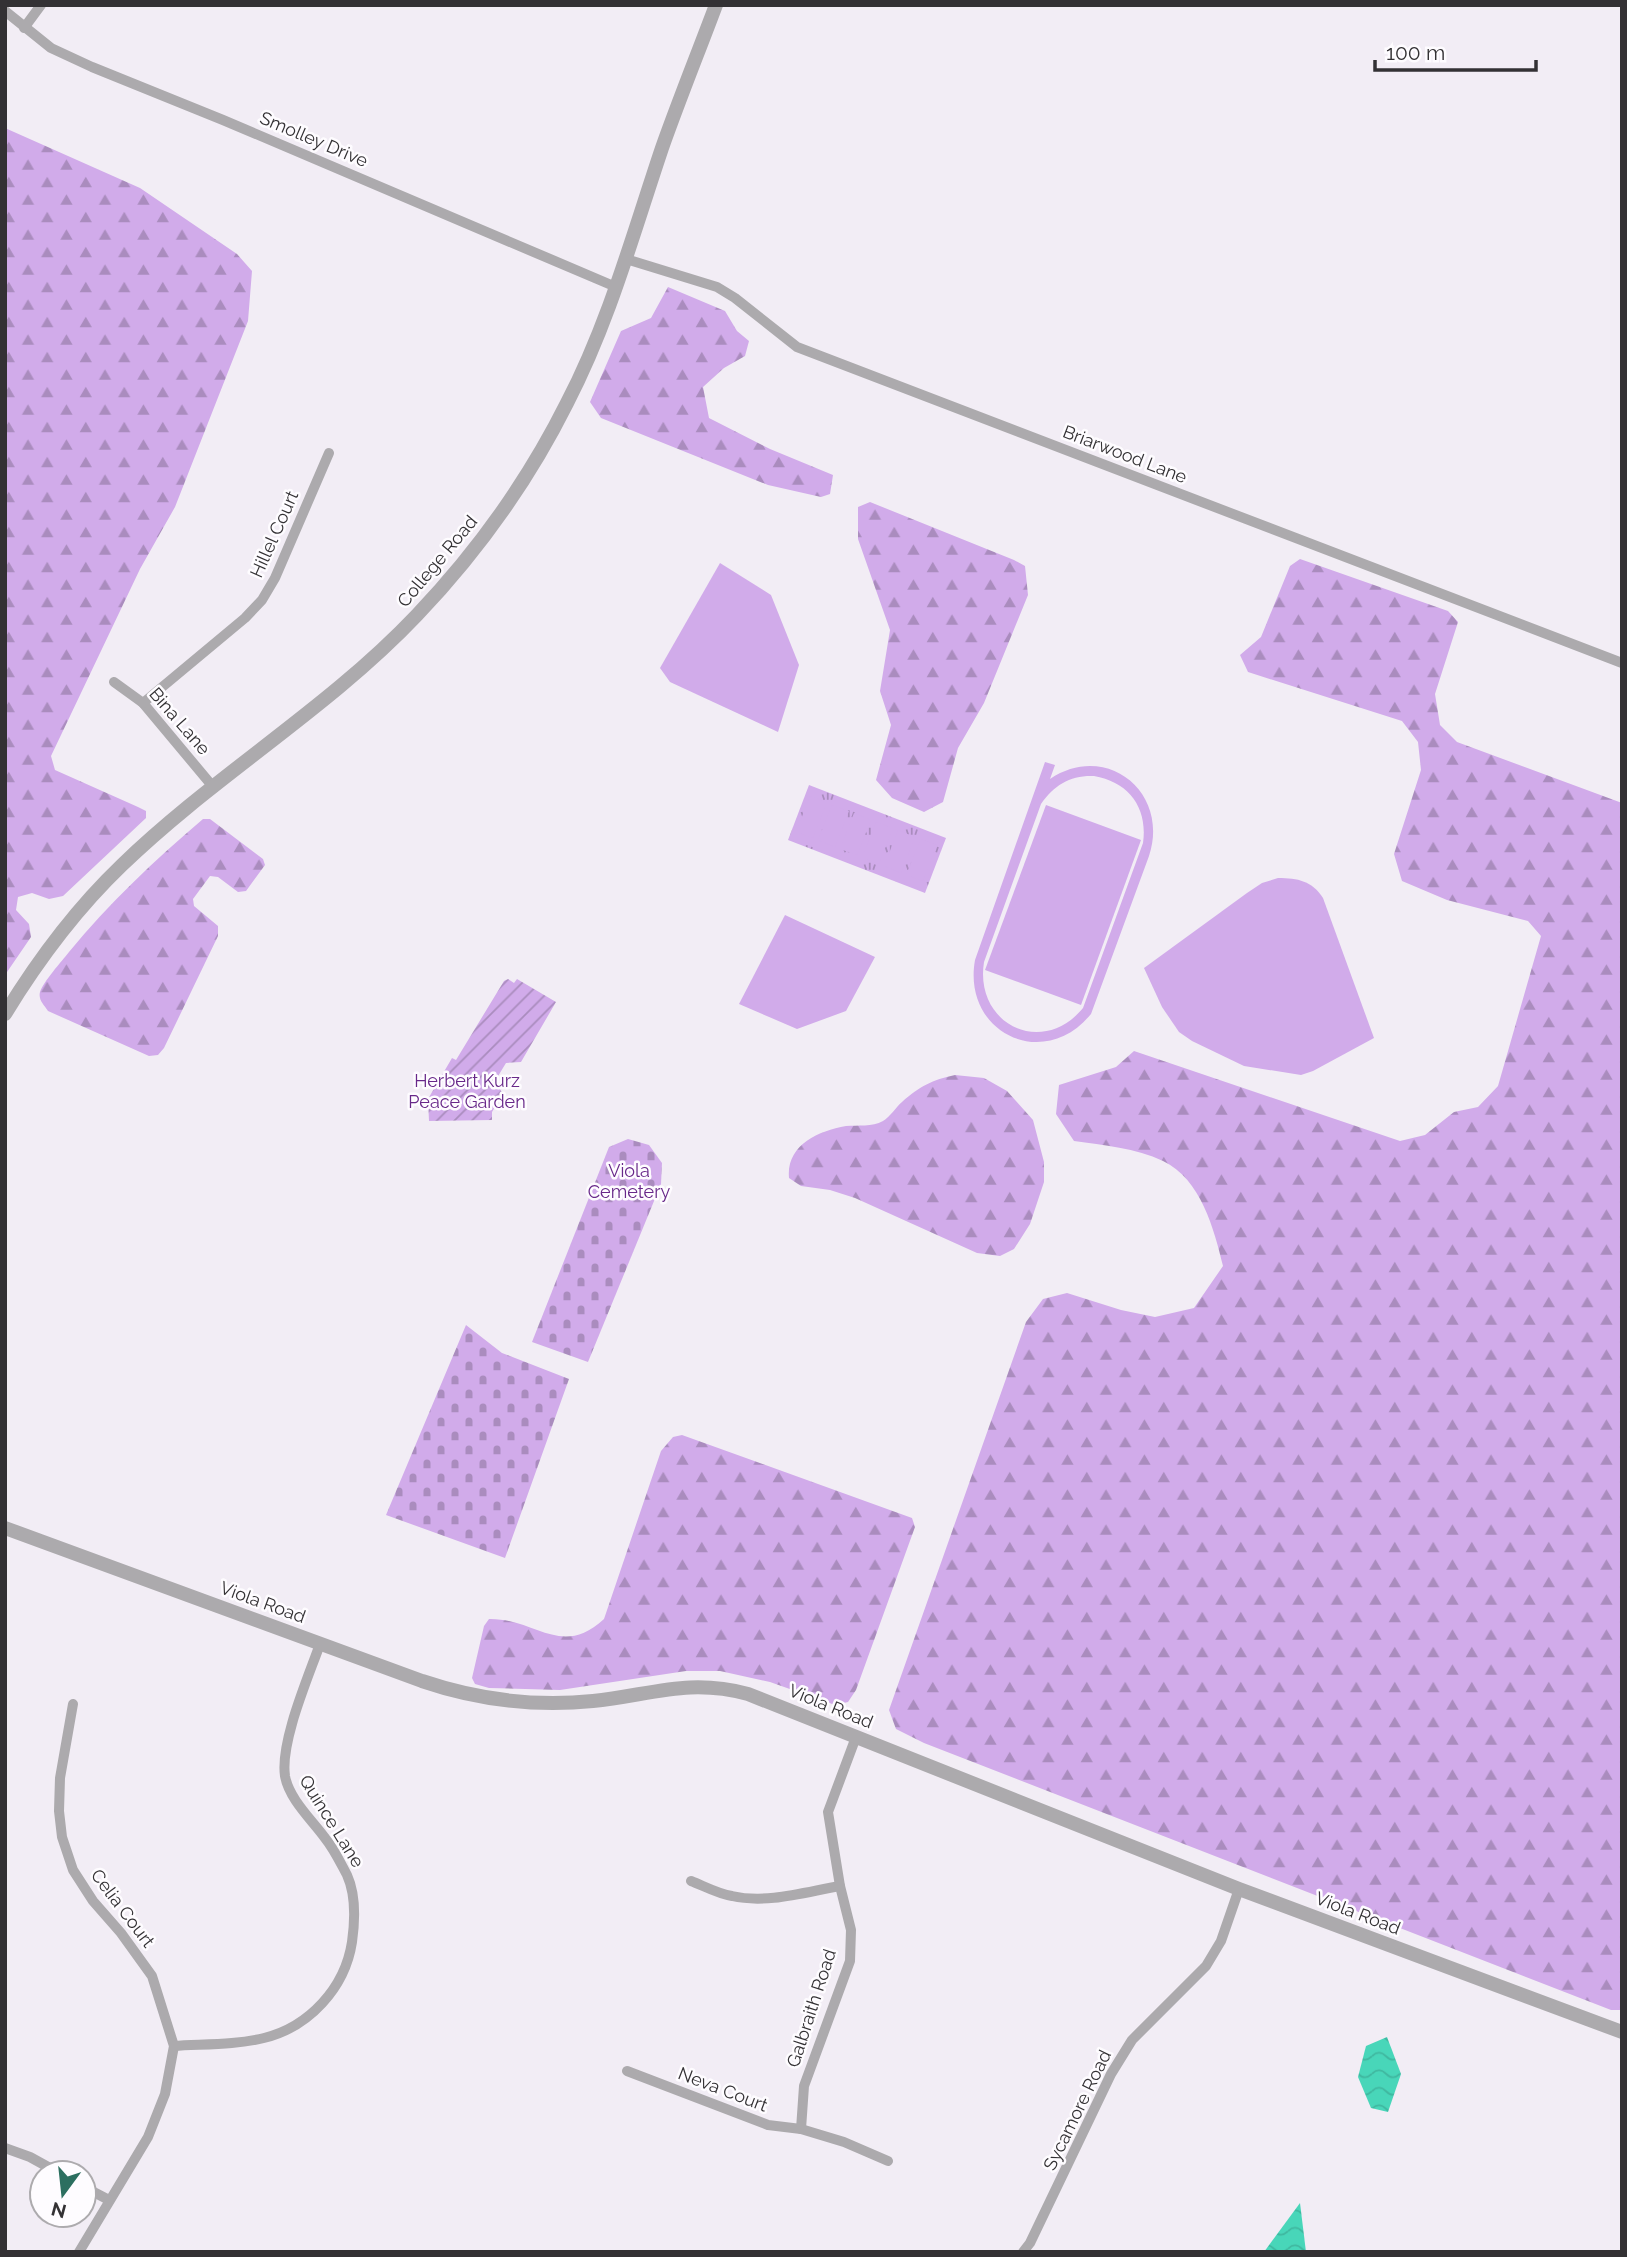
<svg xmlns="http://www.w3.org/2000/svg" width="1627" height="2257" font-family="Raleway,sans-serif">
<defs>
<pattern id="grass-tufts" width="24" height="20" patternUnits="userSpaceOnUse" patternTransform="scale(1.75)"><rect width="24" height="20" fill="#d1abea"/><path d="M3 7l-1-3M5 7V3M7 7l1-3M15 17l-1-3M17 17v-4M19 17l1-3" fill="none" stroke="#aa8cbe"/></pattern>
<pattern id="forest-firs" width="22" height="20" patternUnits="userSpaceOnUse" patternTransform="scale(1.75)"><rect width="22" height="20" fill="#d1abea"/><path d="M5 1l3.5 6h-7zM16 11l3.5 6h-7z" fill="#aa8cbe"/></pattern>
<pattern id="cemetery-stones" width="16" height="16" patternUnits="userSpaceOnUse" patternTransform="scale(1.75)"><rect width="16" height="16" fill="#d1abea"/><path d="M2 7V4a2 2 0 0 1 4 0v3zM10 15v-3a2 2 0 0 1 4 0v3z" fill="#aa8cbe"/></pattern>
<pattern id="garden-furrows" width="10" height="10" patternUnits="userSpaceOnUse" patternTransform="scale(1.75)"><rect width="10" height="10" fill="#d1abea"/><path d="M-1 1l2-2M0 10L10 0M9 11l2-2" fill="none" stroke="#aa8cbe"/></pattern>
<pattern id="water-waves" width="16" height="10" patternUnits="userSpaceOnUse" patternTransform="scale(1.75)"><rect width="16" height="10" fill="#48d6b9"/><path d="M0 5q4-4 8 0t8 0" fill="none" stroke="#3fb8a0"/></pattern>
</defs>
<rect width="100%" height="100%" fill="#f2edf5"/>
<polygon fill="url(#grass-tufts)" points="809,785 946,838 925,893 788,840"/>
<g fill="url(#forest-firs)">
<polygon points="5,128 140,188 237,254 252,271 248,321 175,507 140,569 51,756 55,770 138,807 146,811 146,818 63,896 49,899 32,893 18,897 16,910 29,924 31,937 5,975"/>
<polygon points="668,287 725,311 737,331 749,341 745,356 724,368 703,387 709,418 770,449 833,475 830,494 821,497 768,485 601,418 590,402 621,331 651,318"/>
<polygon points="870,502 1014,560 1025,566 1028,595 984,703 958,748 943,802 924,812 892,798 876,780 891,725 880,691 890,630 858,539 858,507"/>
<path d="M 1300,559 L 1448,611 L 1458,622 L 1435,694 L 1440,725 L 1457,742 L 1622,803 L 1622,2010 L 1611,2010 L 924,1743 L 896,1729 L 889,1710 L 1026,1322 L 1043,1299 L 1067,1293 L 1121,1310 L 1155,1317 L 1194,1308 L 1223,1266 C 1214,1229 1201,1179 1163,1161 C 1136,1148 1103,1145 1074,1141 L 1056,1114 L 1059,1085 L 1116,1067 L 1134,1051 L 1400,1141 L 1425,1135 L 1454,1112 L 1478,1107 L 1498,1086 L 1541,936 L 1528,921 L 1447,900 L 1402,881 L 1394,854 L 1421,770 L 1418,742 L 1402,721 L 1248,672 L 1240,655 L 1261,637 L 1290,566 Z"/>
<path d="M 203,819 L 210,819 L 263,859 L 265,865 L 246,891 L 238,892 L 218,877 L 210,876 L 193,899 L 194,906 L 218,926 L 218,936 L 164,1048 L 158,1055 L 149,1056 L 48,1011 C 44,1005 38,1000 40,992 C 44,981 61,962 69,952 C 109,903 154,861 203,819 Z"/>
<path d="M 955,1075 L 984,1078 L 1007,1091 L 1033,1120 L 1044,1162 L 1044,1182 L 1030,1224 L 1014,1249 L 1000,1256 L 977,1253 L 855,1198 L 830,1190 L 801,1186 L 789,1178 C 786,1146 817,1131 846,1126 C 858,1125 872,1127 883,1121 C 890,1117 896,1107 902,1102 C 920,1086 932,1080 955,1075 Z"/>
<path d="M 682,1435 L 912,1518 L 915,1527 L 856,1690 L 848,1702 L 835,1705 L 770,1682 L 720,1671 L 686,1671 L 560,1690 L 489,1688 L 475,1684 L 472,1678 L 484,1626 L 489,1619 C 535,1618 561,1659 604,1619 L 661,1451 L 673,1437 Z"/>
</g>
<g fill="url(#cemetery-stones)">
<polygon points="628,1139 649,1145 662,1163 661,1184 588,1362 532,1342 609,1147"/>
<polygon points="466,1325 502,1353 569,1379 505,1558 386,1515"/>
</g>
<polygon fill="url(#garden-furrows)" points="508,979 514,983 517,979 556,1002 521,1062 506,1063 495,1081 503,1094 492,1112 492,1120 429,1121 428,1099 452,1058 456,1060 504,981"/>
<g fill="#d1abea" fill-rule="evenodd">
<polygon points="720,563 771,595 799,665 778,732 670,682 660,668"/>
<path d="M 1045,762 L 1055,765 L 1050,779 C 1107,741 1170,793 1149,856 L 1091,1014 C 1044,1072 962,1033 975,960 ZM 1094,776 C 1129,782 1148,808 1143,843 L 1083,1008 C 1042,1058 974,1024 984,962 L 1041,804 C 1054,785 1071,775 1094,776 Z"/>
<polygon points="810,796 827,802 813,838 796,832"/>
<polygon points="832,805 849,811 835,847 818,840"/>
<polygon points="1046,805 1141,840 1081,1005 985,970"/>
<polygon points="854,813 871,820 857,855 840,849"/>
<polygon points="876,822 893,828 879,864 862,858"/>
<polygon points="898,830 915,837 901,873 884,866"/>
<polygon points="921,839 937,845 923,881 906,875"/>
<path d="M 1278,878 C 1298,878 1312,881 1323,898 L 1374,1038 L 1313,1071 L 1301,1075 L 1244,1066 L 1192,1041 L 1179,1032 L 1162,1007 L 1144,968 L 1247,893 L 1262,883 Z"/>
<polygon points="785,915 875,957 846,1011 797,1029 739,1004"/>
</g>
<g fill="url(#water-waves)">
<polygon points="1387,2037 1401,2074 1388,2112 1371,2108 1358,2077 1366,2046"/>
<polygon points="1300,2203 1306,2252 1264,2252"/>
</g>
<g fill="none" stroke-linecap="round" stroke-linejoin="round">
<g stroke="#acaaad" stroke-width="10">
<polyline points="5,11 51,48 92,67 223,120 616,287"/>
<polyline points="24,28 41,5"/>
<polyline points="626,259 717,287 735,298 797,347 1622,663"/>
<polyline points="114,682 143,703 214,788"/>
<polyline points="143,703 245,618 262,600 275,578 329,453"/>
<polyline points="73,1704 60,1778 59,1811 62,1837 73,1870 93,1901 121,1933 152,1976 174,2046 165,2094 148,2137 79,2252"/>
<path d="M 691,1881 C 704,1886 718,1894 732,1896 C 767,1904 805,1892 840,1886"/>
<path d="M 174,2046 C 204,2044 235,2045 264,2038 C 309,2027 345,1988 352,1942 C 355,1921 356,1895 347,1875 C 340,1862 334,1849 325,1838 C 312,1820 289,1799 285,1776 C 280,1742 308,1678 320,1644"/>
<polyline points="627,2071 768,2125 801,2129 844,2142 888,2161"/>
<polyline points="801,2129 804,2086 850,1961 851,1930 840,1886 828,1812 856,1737"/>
<polyline points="5,2148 30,2157 59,2173"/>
<polyline points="84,2187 109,2200"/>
<polyline points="1023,2252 1030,2243 1111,2074 1132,2040 1206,1966 1221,1941 1239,1889"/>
</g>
<g stroke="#acaaad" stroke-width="14">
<path d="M 5,1014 C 38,960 76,909 122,865 C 215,775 328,709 417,615 C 477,552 528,481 567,403 C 609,322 633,234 662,148 C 679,100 698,53 716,5"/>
<path d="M 5,1528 L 422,1681 C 478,1700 533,1707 593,1701 C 651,1695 688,1678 748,1694 L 1239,1889 L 1622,2032"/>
</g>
</g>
<g text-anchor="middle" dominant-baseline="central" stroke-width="5" stroke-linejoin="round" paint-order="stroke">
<g font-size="18" fill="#333134" stroke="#fefcff">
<text transform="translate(314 139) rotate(23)">Smolley Drive</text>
<text transform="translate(1125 454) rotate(21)">Briarwood Lane</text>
<text transform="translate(274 534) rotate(-66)">Hillel Court</text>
<text transform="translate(437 561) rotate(-50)">College Road</text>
<text transform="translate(180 721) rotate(49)">Bina Lane</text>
<text transform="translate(263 1602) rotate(20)">Viola Road</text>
<text transform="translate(831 1706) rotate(22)">Viola Road</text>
<text transform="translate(332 1821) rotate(58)">Quince Lane</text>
<text transform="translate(123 1908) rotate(53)">Celia Court</text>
<text transform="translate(1358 1913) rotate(21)">Viola Road</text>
<text transform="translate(811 2008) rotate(-72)">Galbraith Road</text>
<text transform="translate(723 2089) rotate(21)">Neva Court</text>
<text transform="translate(1077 2110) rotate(-64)">Sycamore Road</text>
</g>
<g font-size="18" fill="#682889" stroke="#fefcff">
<text x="467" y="1080">Herbert Kurz<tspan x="467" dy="21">Peace Garden</tspan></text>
<text x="629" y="1170">Viola<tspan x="629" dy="21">Cemetery</tspan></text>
</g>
</g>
<rect width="1627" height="2257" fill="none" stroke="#333134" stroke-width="14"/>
<g transform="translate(63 2194) rotate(195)"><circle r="33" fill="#fefcff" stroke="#adabae" stroke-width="2"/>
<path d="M0-5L12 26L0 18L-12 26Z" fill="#2c6f60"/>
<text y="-10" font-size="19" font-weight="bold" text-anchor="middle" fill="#333134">N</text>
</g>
<path d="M1375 60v10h161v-10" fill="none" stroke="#333134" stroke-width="3.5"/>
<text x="1386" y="60" font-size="21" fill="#333134" stroke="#fefcff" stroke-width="5" paint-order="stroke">100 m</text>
</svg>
